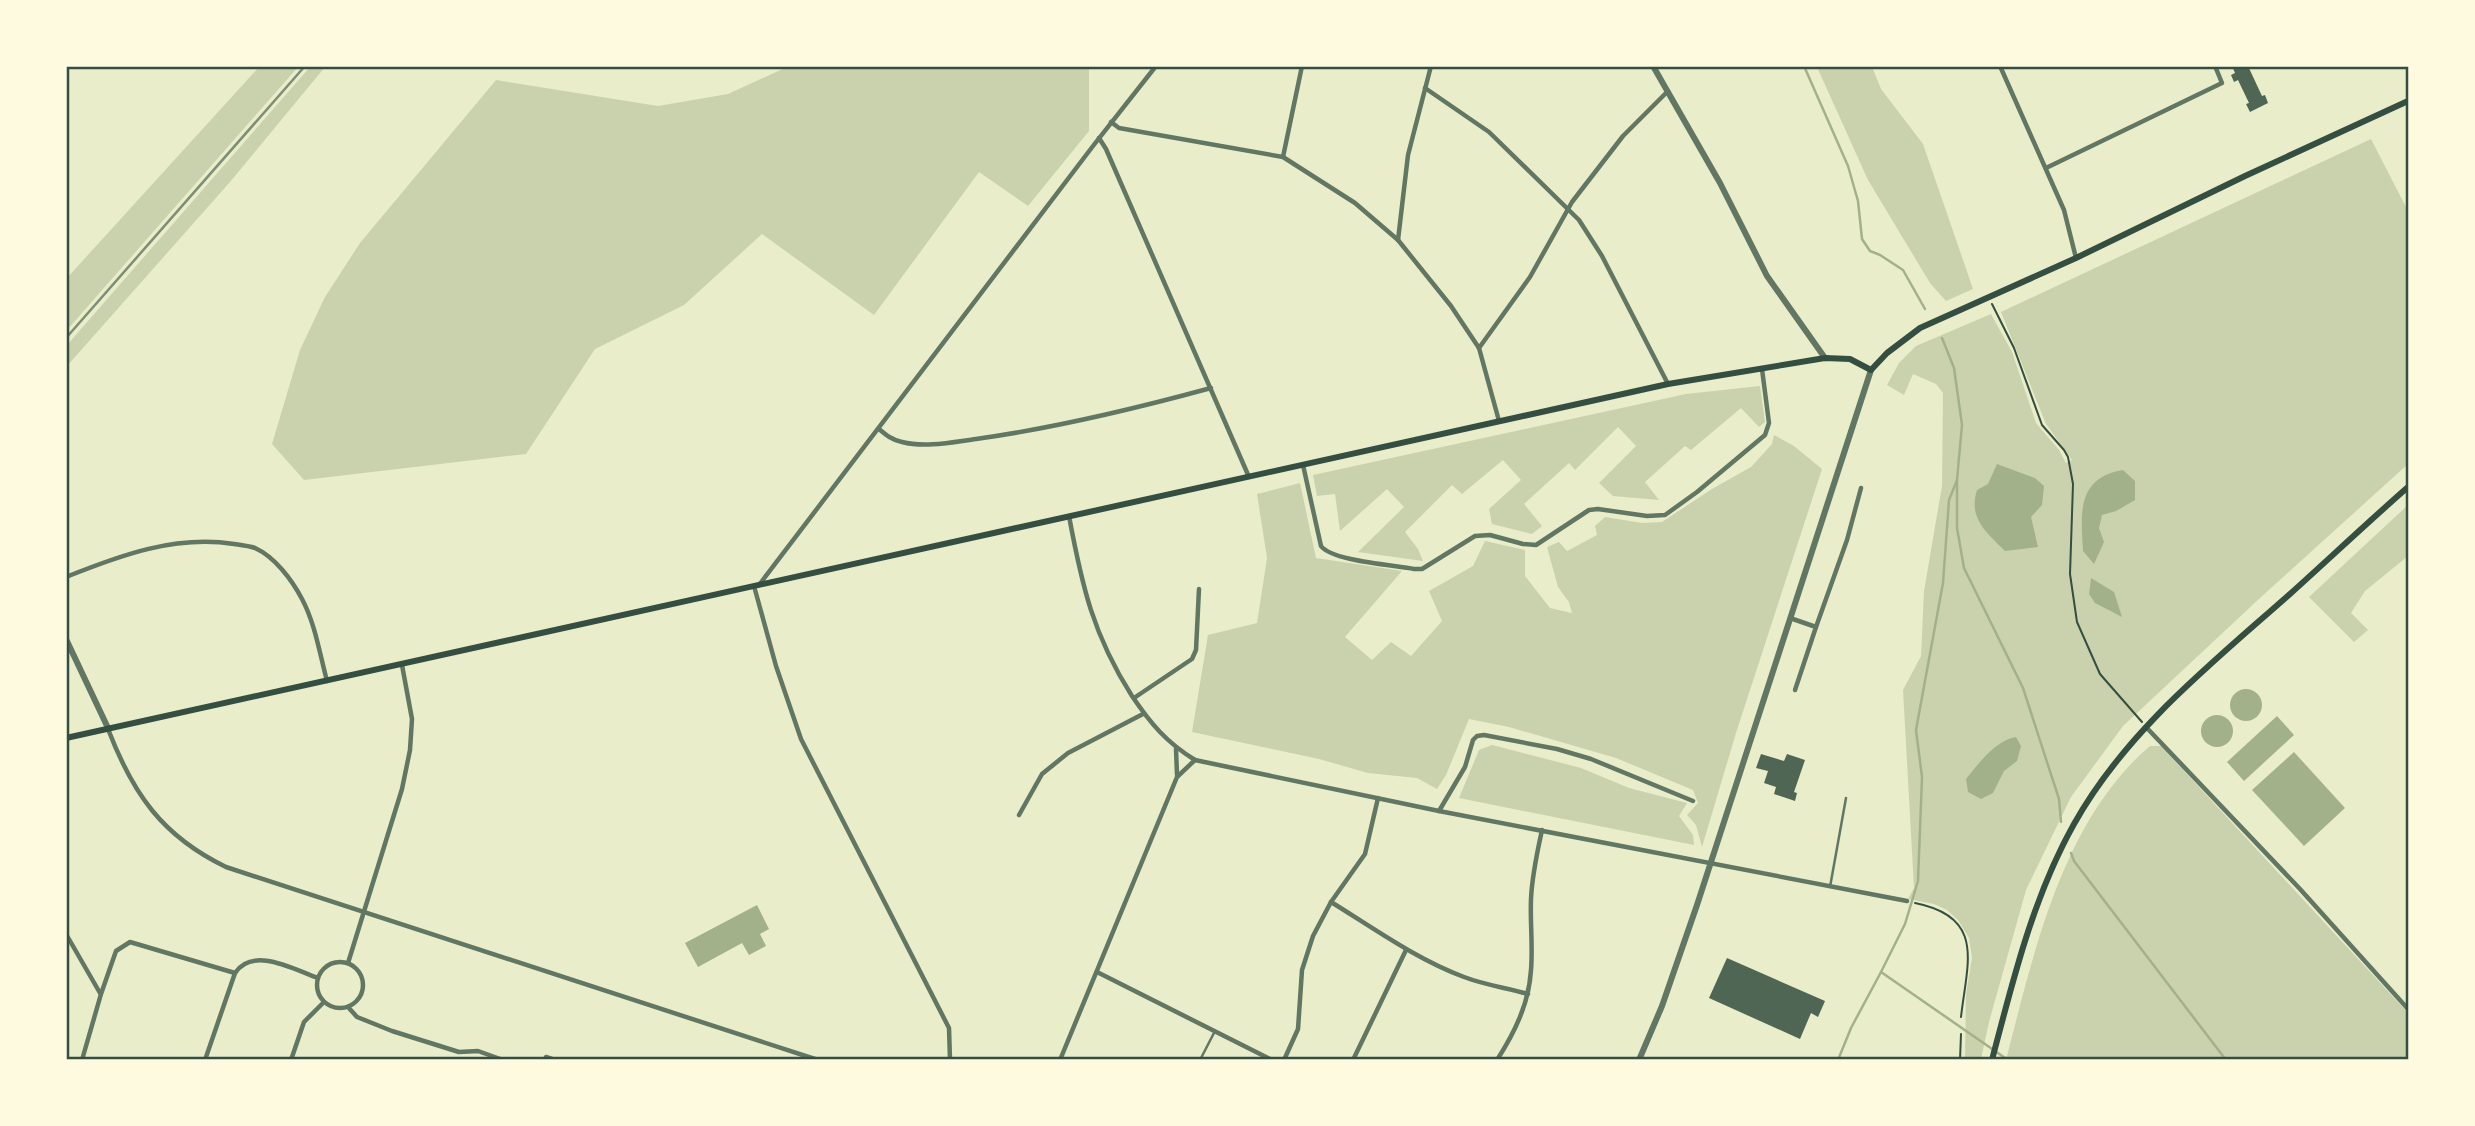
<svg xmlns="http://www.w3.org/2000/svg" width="2475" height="1126" font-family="'Asap Condensed',sans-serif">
<rect width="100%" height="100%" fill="#e9edc9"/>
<g fill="#cad2ad">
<polygon points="259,67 298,67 67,330 67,278"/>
<polygon points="310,67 325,67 230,182 67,366 67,345"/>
<polygon points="787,67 1089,67 1089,131 1028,206 979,172 874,315 762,234 684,305 595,349 526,454 304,480 272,444 300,350 325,297 360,243 496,80 658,106 728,94"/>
<polygon points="1817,67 1872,67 1881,89 1923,144 1973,289 1946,301 1930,283 1868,180"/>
<polygon points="2371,139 2408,211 2408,464 2260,598 2123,726 2071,797 2026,890 1989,1022 1981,1059 1965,1059 1966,994 1972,958 1969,938 1958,920 1947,910 1934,904 1908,899 1914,888 1903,690 1921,656 1924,591 1942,486 1943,393 1936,384 1913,374 1904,395 1887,385 1899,363 1916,346 1991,314 2012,352 2036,423 2059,450 2066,463 2072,460 2046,424 2001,312"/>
<polygon points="1760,386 1765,422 1759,427 1741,408 1691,450 1685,446 1645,482 1659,500 1613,496 1599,483 1636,446 1618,427 1575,470 1569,463 1524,504 1542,526 1532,534 1492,524 1489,509 1521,480 1503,460 1462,494 1452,485 1405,532 1418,549 1423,561 1358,552 1404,507 1387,489 1340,531 1335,494 1317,496 1313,475 1686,394"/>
<polygon points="1774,435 1794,446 1822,469 1736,733 1702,847 1696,825 1687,815 1698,803 1693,790 1616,758 1509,727 1469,719 1446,775 1437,789 1417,778 1368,773 1319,759 1192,732 1208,635 1257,623 1267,558 1257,494 1300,483 1316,558 1402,571 1345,637 1372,660 1391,642 1411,656 1442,621 1429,591 1473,566 1485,541 1525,550 1525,576 1550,608 1572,613 1569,602 1558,587 1547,547 1559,542 1567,551 1597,535 1595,526 1605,517 1642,523 1662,522 1712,489 1751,467 1772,444"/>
<polygon points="2408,505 2408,556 2365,591 2351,613 2368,630 2354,642 2309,597"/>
<polygon points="1492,745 1581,768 1629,788 1687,803 1679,816 1693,835 1694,845 1459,798 1479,750"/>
<path d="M 2150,746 L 2161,746 L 2408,1013 L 2408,1059 L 2006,1060 C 2034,952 2062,821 2150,746 Z"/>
</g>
<g fill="#a3b18a">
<path d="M 1997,464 L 2035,478 L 2044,486 L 2042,505 L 2031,517 L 2038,547 L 2005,551 C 1986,532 1968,518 1977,490 L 1988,484 Z"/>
<path d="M 2123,470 L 2135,481 L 2135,500 L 2116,511 L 2102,515 L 2099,528 L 2104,542 L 2094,564 L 2083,551 C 2081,514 2076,478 2123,470 Z"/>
<polygon points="2091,578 2114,592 2122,617 2095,603 2089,594"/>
<circle cx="2246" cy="705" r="16"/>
<circle cx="2217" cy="731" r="16"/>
<polygon points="2277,716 2294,735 2244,781 2227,762"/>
<path d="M 2016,737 L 2021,746 L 2017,761 L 2004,771 L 1993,793 L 1981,799 L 1968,792 L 1966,779 C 1979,763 1996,740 2016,737 Z"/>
<polygon points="2294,752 2345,808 2304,846 2252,790"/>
<polygon points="757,905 769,929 760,934 766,946 749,955 742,943 698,967 685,943"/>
</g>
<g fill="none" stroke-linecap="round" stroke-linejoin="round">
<g stroke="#a3b18a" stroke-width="2.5">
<polyline points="1804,66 1848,166 1858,201 1862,239 1870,251 1880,255 1903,270 1925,309"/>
<polyline points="1942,338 1954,368 1962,425 1957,480 1957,528 1964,568 2023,688 2059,799 2061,822"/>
<polyline points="1957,480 1949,500 1943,583 1916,730 1922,777 1918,881 1905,924 1881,972 2008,1060"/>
<polyline points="2071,853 2074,861 2226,1060"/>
<polyline points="1838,1060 1851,1028 1881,972"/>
</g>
</g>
<g fill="#4f6655">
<polygon points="2232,66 2248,66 2262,96 2265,95 2268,103 2250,112 2246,104 2249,103 2238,80 2234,82 2231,75 2235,73"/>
<polygon points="1761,754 1784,761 1787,754 1805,760 1794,792 1797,793 1795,801 1774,794 1776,787 1764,783 1768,771 1756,768"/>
<polygon points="1727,958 1825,1001 1818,1017 1811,1013 1800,1039 1709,998"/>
</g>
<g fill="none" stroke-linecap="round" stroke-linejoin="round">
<g stroke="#344e41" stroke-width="2">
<polyline points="1992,304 2014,348 2042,425 2064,450 2068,457 2073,484 2070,574 2077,622 2100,674 2142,722"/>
<path d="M 1915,903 C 1986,917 1967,963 1961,1017"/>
<polyline points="1960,1060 1961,1034"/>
</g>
<g stroke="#617663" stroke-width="2.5">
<polyline points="1830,887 1846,798"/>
<polyline points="1200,1060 1215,1031"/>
</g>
<g stroke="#617663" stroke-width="4.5">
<polyline points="2000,66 2064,210 2076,258"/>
<polyline points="1425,88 1489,132 1579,220 1602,256 1668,384"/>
<polyline points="1111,122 1119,128 1283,157 1355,203 1398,240 1451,306 1479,348 1499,421"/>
<polyline points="1099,138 1106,149 1249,477"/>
<polyline points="1283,157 1302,66"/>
<polyline points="2046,168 2222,83 2215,66"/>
<polyline points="1398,240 1408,155 1431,66"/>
<polyline points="1479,348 1530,277 1572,202 1623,136 1668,91"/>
<path d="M 879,429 C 886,435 892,440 902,442 C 925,448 953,442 976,439 C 1055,428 1134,409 1211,388"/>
<path d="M 1303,465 L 1321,546 C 1332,561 1393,565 1414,569 L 1422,569 L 1475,536 L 1490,535 L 1523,544 L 1536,545 L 1589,510 L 1598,509 L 1647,516 L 1665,515 L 1697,492 L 1765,435 L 1769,423 L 1762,369"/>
<path d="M 1069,516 C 1082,586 1093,635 1132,696 C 1151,724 1166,742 1195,760 L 1439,811 L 1907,901"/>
<path d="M 66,577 C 121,555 175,535 234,544 C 241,545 249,546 255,548 C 275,557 292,580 302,599 C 315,623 320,655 327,681"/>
<polyline points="759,585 1093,146 1156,66"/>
<polyline points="754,586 776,666 801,739 949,1028 950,1060"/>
<polyline points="1790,618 1816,627 1795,690"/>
<polyline points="1816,627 1847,540 1861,488"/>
<polyline points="1134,698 1192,659 1196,650 1199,589"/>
<polyline points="2146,727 2300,889 2408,1009"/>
<path d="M 108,729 C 133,794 162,836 226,867 L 818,1060"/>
<polyline points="1176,749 1177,775"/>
<polyline points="1439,811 1465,767 1473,740 1477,736 1484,735 1557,749 1591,759 1693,801"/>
<polyline points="1019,815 1042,774 1068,753 1143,714"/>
<path d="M 1331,902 C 1375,929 1416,959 1464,977 C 1485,985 1507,988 1528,994"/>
<polyline points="66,934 100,993"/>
<circle cx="340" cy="985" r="23"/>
<polyline points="348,963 402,789 410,750 412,719 402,665"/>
<polyline points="1097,972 1272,1060"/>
<polyline points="348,1007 357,1017 392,1031 459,1052 478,1051 503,1060"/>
<path d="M 82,1060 L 101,994 L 116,951 L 130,942 L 235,973 C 253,946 293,969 318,978"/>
<polyline points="205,1060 235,973"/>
<polyline points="291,1060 304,1022 324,1002"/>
<polyline points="545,1060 546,1057 555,1060"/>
<polyline points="1060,1060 1177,777 1195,760"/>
<polyline points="1284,1060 1298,1029 1302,970 1313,936 1331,902 1365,854 1378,798"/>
<polyline points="1353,1060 1406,950"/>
<path d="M 1497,1060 C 1515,1032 1529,1003 1531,970 C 1533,946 1530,922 1531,899 C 1532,875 1537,853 1542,830"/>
</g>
<g stroke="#617663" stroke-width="6">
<polyline points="1653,66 1720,183 1767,276 1825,358"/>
<polyline points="66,639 108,728"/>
<polyline points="1639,1060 1662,1006 1697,905 1871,370"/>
</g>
<g stroke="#344e41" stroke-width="6">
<polyline points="66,738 1668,384 1825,358 1850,359 1871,370 1887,353 1920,328 2076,258 2245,176 2408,101"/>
<path d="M 1992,1060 C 2013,980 2033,897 2074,824 C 2126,731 2211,664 2290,594 C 2330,558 2368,522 2408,487"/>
</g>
<polyline stroke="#7c8e77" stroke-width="2.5" points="66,338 305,66"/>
</g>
<rect width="2475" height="1126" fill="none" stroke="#fefae0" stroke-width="136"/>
<rect x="68" y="68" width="2339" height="990" fill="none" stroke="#344e41" stroke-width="2.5"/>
</svg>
